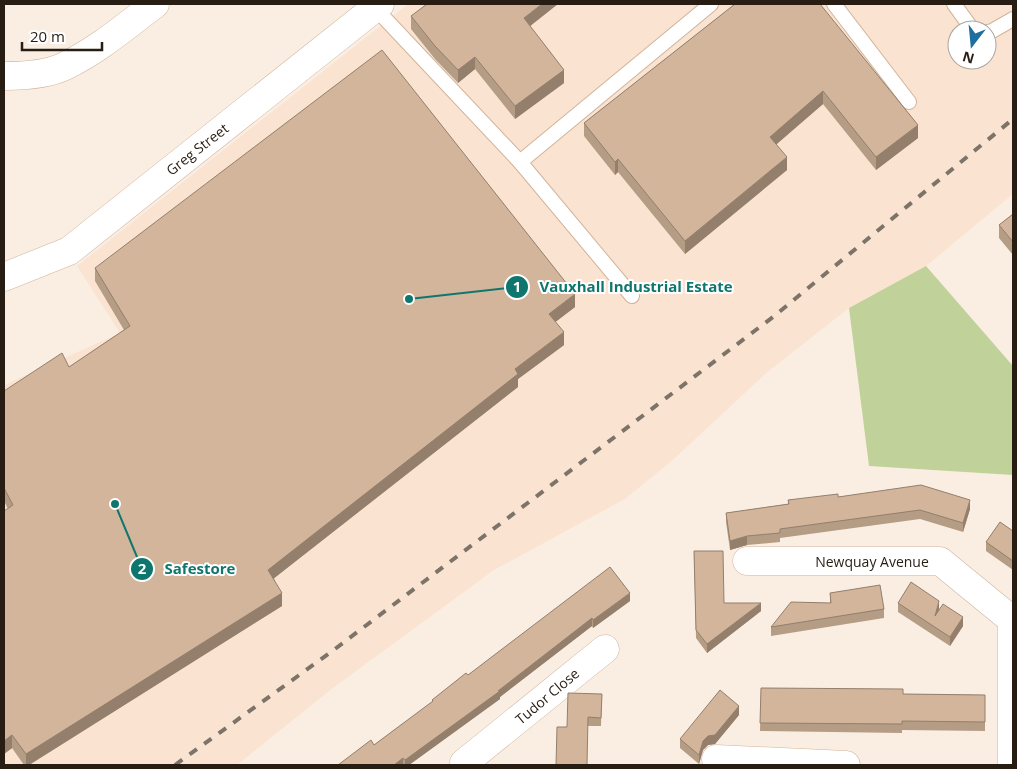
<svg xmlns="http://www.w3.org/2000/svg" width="1017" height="769" font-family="'Open Sans',sans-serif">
<rect width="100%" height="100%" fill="#faeee3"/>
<path fill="#fae4d1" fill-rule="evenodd" d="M 408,4 L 1013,4 L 1013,194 L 926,266 L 849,308 L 765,374 L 674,459 L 625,499 L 494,570 L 333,688 L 237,765 L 4,765 L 4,385 L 120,333 L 77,266 ZM 957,30 L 987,30 L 987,60 L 957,60 Z"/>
<polygon fill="#c0d29a" points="926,266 1013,366 1013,475 869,466 849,308"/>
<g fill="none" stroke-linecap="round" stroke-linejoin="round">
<defs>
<g id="lane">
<polyline points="834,4 909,102"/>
<polyline points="954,4 972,29 976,30"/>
<polyline points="375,8 520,162"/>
<polyline points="987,32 992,31 1013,19"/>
<polyline points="632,296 520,162 711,4"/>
</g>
<g id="street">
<path d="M 4,76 C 23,76 47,75 65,66 C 98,50 126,26 155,4"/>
<polyline points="4,277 69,251 380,4"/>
<polyline points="747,561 940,561 1012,620 1012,765"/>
<polyline points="716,759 846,765"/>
<polyline points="464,763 605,649"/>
</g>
</defs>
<use href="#lane" stroke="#d1b49a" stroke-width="16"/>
<use href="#street" stroke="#d1b49a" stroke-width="29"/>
<use href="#lane" stroke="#fff" stroke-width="14"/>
<use href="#street" stroke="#fff" stroke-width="28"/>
<polyline stroke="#7d7368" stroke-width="4" stroke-dasharray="9 9" stroke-linecap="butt" points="175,765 331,652 773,317 1013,119"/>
</g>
<g fill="#b59c85">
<polygon points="735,4 918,138 876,170 823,104 776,144 787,170 685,254 618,172 615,175 584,136 584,123"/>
<polygon points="411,16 530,26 564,83 515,119 475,69 458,83 435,59 411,29"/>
<polygon points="1013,214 1013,255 999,238 999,225"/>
<polygon points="95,268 575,307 555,322 564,345 518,379 518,387 274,578 282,606 29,765 24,765 12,748 4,754 4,511 8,509 4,501 4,391 69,367 124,330 95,281"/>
<polygon points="838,497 970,509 963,532 920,519 780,538 780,542 747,545 730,550 726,522 726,513 788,504 788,500"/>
<polygon points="1013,531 1013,570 986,551 986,542"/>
<polygon points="694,551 724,603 761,611 707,653 696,638"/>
<polygon points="830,593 884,609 884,618 771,636 771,627 830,603"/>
<polygon points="630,601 593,628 592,626 500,697 500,699 409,765 338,765 374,745 432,702 432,700 468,675"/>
<polygon points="898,603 939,609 963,626 950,646 898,612"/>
<polygon points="761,688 903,694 985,695 985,731 902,730 902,733 760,731"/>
<polygon points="602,694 601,726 588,726 567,727"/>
<polygon points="739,715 715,744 708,745 703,750 699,764 680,748 680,739"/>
</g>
<g fill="#937f6c">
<polygon points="542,4 558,4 524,31 524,18"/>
<polygon points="475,57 475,69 458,83 458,70"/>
<polygon points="564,70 564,83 515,119 515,106"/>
<polygon points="823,91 823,104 770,150 770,137"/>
<polygon points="918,125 918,138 876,170 876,157"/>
<polygon points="787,157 787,170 685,254 685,241"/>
<polygon points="618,159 618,172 615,175 615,162"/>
<polygon points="575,294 575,307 549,327 549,314"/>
<polygon points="564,332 564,345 518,379 518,387 268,583 268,570 515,369"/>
<polygon points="970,500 970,509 963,532 963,523"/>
<polygon points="747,536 747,545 730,550 730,541"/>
<polygon points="282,593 282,606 29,765 26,765 26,754"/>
<polygon points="630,593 630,601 593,628 593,620"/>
<polygon points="939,601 939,610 935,616"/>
<polygon points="761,603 761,611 707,653 707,644"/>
<polygon points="963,617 963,626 950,646 950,637"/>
<polygon points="592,618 592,626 500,697 500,699 409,765 405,765 405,760 498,691"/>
<polygon points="739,706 739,715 715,744 708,745 703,750 699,764 699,755 703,741"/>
<polygon points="12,735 12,748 4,754 4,741"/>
<polygon points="403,758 403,765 394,765"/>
</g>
<g fill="#d2b59b" stroke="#937f6c">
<polygon points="427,4 542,4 524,18 564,70 515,106 475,57 458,70 435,46 411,16"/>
<polygon points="735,4 820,4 918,125 876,157 823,91 770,137 787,157 685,241 618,159 615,162 584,123"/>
<polygon points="382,50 575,294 549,314 564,332 515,369 518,374 268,570 282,593 26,754 12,735 4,741 4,511 13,505 4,488 4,391 62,353 69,367 130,326 95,268"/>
<polygon points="1013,214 1013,242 999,225"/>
<polygon points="921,485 970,500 963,523 920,510 780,529 780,533 747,536 730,541 726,513 789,504 788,500 838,494 838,497"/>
<polygon points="1000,522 1013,531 1013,561 986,542"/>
<polygon points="694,551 723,551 724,603 761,603 707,644 696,630"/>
<polygon points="610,567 630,593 593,620 592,618 498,691 500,691 405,760 403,758 394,765 338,765 371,740 374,745 433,701 432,700 466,673 468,675"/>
<polygon points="911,582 939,601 935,616 943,604 963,617 950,637 898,603"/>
<polygon points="880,585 884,609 771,627 791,602 831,603 830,593"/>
<polygon points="761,688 903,689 903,694 985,695 985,722 902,721 902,724 760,723"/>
<polygon points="720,690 739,706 715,735 708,736 703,741 699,755 680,739"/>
<polygon points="568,693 602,694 601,718 588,717 587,765 556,765 557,727 567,727"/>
</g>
<g text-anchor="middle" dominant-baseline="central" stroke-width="4" stroke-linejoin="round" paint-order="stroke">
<g font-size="14" fill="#271d13" stroke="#fff">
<text transform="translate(197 149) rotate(-38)">Greg Street</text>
<text x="872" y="561">Newquay Avenue</text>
<text transform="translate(547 696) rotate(-40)">Tudor Close</text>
</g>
</g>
<path fill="none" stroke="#0f766e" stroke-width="2" d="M409 299L517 287M115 504L142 569"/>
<g fill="#0f766e" stroke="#fff" stroke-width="2">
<circle cx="409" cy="299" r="5"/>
<circle cx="115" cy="504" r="5"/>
<circle cx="517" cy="287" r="12"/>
<circle cx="142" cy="569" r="12"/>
</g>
<g font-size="15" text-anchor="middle" font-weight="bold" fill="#fff">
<text x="517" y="292">1</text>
<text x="142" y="574">2</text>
</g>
<g font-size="15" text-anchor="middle" font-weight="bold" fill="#0f766e" stroke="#fff" stroke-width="4" stroke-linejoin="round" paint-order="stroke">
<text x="636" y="292">Vauxhall Industrial Estate</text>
<text x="200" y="574">Safestore</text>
</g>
<rect width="1017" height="769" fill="none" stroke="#271d13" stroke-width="10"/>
<g transform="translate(972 45) rotate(196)"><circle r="24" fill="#ffffff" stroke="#a9a5a1"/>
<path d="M0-4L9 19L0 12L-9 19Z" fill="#1e6ea0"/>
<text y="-8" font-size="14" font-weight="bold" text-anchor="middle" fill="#271d13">N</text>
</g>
<path d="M22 42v8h80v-8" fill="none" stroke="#271d13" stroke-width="2.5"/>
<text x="30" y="42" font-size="15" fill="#271d13" stroke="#ffffff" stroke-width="4" paint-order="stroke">20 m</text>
</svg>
